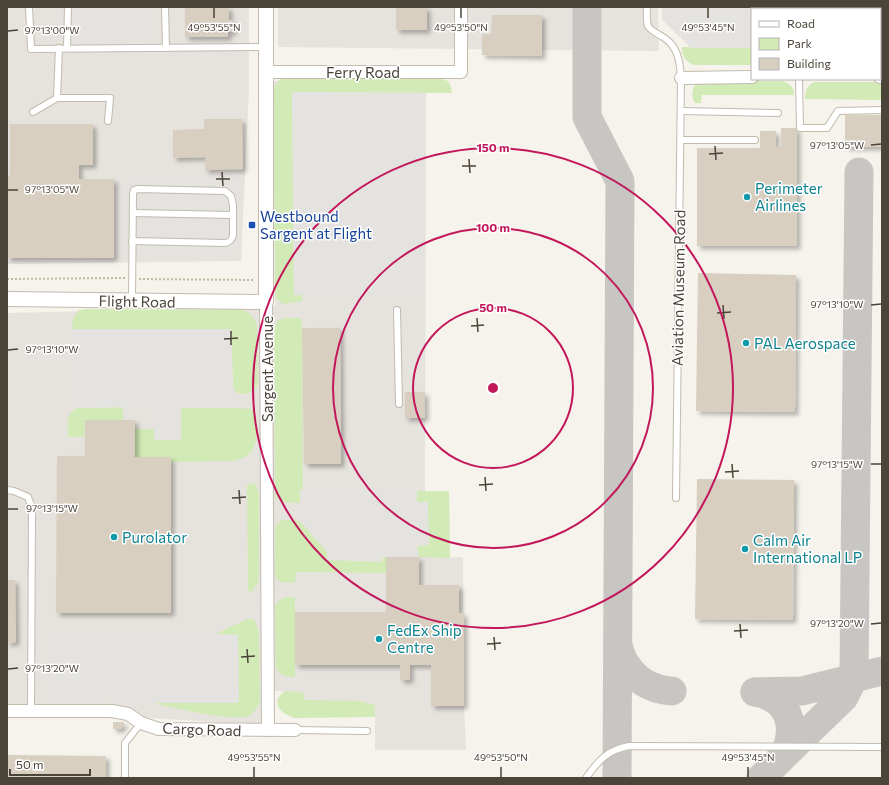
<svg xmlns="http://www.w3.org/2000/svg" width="889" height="785" font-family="Commissioner,sans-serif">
<defs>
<filter id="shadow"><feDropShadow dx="3.5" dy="3.5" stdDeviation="2" flood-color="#0004"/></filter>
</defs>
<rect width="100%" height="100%" fill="#f6f3ec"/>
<g fill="#e6e2dd">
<polygon points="7,7 249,7 249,87 241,261 7,264"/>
<polygon points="278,7 658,7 659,51 278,47"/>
<polygon points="426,78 425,491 449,491 450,558 463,557 464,706 466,750 375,750 375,705 295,704 295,692 263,690 264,725 7,709 7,313 275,307 273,81"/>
</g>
<g fill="#d2eab5">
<path d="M 682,47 L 752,48 L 752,65 L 694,65 C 685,61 682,56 682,47 Z"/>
<path d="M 287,77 L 438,78 L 448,81 L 451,86 L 452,93 L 292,92 L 294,295 L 302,295 L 302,301 L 284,304 L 277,300 L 275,294 L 274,89 C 277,81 279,79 287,77 Z"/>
<path d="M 699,81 L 783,81 C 790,84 794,87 794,95 L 702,95 L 701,103 L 695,103 C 690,95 692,87 699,81 Z"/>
<path d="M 814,82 L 882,82 L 882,100 L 805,99 C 805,90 807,86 814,82 Z"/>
<path d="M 86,309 L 243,310 C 251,314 254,317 257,326 L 258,383 L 256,389 C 248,394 237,398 233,387 L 231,329 L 72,329 L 73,318 L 79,310 Z"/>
<path d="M 284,318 L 301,318 L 302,328 L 303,489 L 300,491 L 300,503 C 291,502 279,505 275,495 L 274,330 L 277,321 Z"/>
<path d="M 123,407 L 123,420 L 85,421 L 84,437 L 68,437 C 68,424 65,415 77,408 Z"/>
<path d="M 181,408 L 234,408 L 252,409 C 257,416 257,420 257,428 C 257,446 253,457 234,461 L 171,462 L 171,457 L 135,457 L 135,429 L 154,429 L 154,439 Z"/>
<polygon points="252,483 256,485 259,495 259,574 258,583 251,592 249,591 248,590 247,485"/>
<polygon points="417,491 449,491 450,558 419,557 417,546 429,545 427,502 417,502"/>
<polygon points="282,520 295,520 301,522 327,552 382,562 382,559 386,557 386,573 296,572 295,583 280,582 276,578 275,573 275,530 276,525"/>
<path d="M 284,597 L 295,597 L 295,677 C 287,677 281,676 276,668 L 275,607 L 278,602 Z"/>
<path d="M 248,619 L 253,619 L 255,621 L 259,632 L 260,701 C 257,708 254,715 246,717 C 240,718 233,717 227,717 C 203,715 180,709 157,704 L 156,702 L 239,703 L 238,635 L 215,634 Z"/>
<path d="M 285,691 L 303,692 L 304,700 L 360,701 L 375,705 L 375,717 L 295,718 C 281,714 269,702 285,691 Z"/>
</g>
<g fill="#e5e3e0">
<polygon points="56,7 149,7 149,37 55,36"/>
<polygon points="662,7 806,7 807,9 752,9 752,48 691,48 662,20"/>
<polygon points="292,92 426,93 425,293 294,295"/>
<polygon points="125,180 238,181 238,250 228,250 228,260 125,259"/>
<polygon points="72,329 231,329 234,408 181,408 181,440 154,440 154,407 72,408"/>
<polygon points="300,491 417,491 417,502 428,502 429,545 417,546 419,557 386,557 382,559 382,562 327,560 327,552 301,522"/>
<polygon points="56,633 215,634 238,635 239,703 112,703 113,689 106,689 106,702 50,702 51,634"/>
</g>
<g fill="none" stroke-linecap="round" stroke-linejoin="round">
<g stroke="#c8c6c3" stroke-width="29">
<polyline points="587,7 587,117 620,181 617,778"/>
<path d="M 618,645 C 622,664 636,682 656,688 C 661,690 666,690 672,691"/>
<polyline points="755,692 802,691 882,671"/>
<path d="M 755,692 C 789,698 798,726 784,755"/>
<polyline points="761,778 844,697 850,685 854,673 859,172"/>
</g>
</g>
<g fill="#d8cfc1" filter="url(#shadow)">
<polygon points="185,7 229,7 229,20 233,20 233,32 228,31 228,37 185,37"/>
<rect x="396" y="7" width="31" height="23"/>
<polygon points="806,7 864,7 865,9 807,9"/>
<polygon points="492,15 542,15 542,56 482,55 482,34 491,34"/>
<rect x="845" y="115" width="37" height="32"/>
<polygon points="204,119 242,119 243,169 205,170 205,157 173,158 173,130 204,129"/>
<polygon points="10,124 93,124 93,165 79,165 79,179 114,179 114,258 7,258 7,176 10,176"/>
<polygon points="781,128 797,128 797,246 697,246 697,148 760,148 760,131 776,131 776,147 781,147"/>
<polygon points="698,273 796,275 795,412 696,411"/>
<polygon points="302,328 340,328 341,464 304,464"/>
<rect x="405" y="392" width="20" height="26"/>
<polygon points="85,420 135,420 135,457 171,457 171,613 56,613 57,456 85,456"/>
<polygon points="697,479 794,480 793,620 695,619"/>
<polygon points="386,557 419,557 419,585 459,585 459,613 464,613 464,706 431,706 431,665 410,665 410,680 400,680 400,665 295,665 295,612 386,612"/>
<polygon points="7,580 15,580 16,642 7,643"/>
<polygon points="113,722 124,722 124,725 122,725 122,729 113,729"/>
<polygon points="7,755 106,756 106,778 7,778"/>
</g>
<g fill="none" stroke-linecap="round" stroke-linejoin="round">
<defs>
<g id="service">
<polyline points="29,7 31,49 266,47"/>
<polyline points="165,7 166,48"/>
<path d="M 647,7 C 647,13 646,20 648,26 C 651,31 658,34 663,37 C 678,46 680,62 681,78 L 676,498"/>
<polyline points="67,48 68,7"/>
<polyline points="799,79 800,128 827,128 838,111 882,110"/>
<polyline points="57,98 59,48"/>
<polyline points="681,111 778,113"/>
<polyline points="33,112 57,98 110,98 108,121"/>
<polyline points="681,140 755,140"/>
<polyline points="133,213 233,215"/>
<path d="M 132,301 L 133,194 L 134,190 L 137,189 L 225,191 L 231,196 L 233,205 L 233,235 C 232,240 230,242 225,243 L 132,241"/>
<polyline points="397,310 399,404"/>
<polyline points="7,490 14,491 28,497 32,508 31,711"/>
<polyline points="295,730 367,731"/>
<polyline points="125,778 125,743 141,723"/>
<path d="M 586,778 C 598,761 607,750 629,746 L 882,747"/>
</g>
<g id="minor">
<polyline points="266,72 461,72 461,7"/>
<polyline points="880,77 882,77"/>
<polyline points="681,78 752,77"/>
<polyline points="266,302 268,730"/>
<polyline points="7,711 112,711 128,714 141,723 159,729 295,730"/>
</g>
<polyline id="tertiary" points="7,299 266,302 266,7"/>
</defs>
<use href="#service" stroke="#c2bbae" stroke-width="8"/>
<use href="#minor" stroke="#c2bbae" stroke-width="14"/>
<use href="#tertiary" stroke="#c2bbae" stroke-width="16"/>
<g stroke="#c4b79f" stroke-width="2" stroke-dasharray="2 2" stroke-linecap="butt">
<polyline points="7,279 125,278"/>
<polyline points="139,279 254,280"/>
</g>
<use href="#service" stroke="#fff" stroke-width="6"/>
<use href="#minor" stroke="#fff" stroke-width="12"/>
<use href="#tertiary" stroke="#fff" stroke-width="14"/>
</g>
<path fill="none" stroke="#4b4439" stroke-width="1.5" d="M 214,8 L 214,18M 461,8 L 461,18M 708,8 L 708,18M 8,31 L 18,30M 871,145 L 881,144M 715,146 L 716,160M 709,154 L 723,153M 469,159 L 470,173M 462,166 L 476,166M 222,172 L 223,186M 216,179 L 230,179M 8,190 L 18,190M 723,305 L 724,319M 871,305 L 881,304M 717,313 L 731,312M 477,318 L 478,332M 471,326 L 484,325M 231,331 L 231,345M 224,339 L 238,338M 8,350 L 18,349M 732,464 L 733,478M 871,464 L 881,464M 725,472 L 739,471M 485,477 L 486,491M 479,485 L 493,484M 239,490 L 240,504M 232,498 L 246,497M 8,509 L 18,509M 740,624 L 741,638M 871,624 L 881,623M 734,631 L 748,630M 494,637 L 495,650M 487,644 L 501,643M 247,649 L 248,663M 241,657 L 255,656M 8,669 L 18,668M 254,767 L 254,777M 501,767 L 501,777M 748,767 L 748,777"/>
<g fill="none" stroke="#c2185b" stroke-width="2">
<circle cx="493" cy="388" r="80"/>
<circle cx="493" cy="388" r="160"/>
<circle cx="493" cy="388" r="240"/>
</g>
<g fill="#0f9aa8" stroke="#fff" stroke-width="1.5">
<circle cx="747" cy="197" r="4"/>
<circle cx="746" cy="343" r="4"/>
<circle cx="114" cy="537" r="4"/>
<circle cx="745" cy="549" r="4"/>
<circle cx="379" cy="639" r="4"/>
</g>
<rect fill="#1a4fb4" stroke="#fff" stroke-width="1.5" x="248" y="221" width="8" height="8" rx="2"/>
<g text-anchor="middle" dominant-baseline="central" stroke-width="3" stroke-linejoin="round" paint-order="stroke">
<g font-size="15" fill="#4b4439" stroke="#fff">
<text x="363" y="72">Ferry Road</text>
<text transform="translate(678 288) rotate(-89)">Aviation Museum Road</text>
<text transform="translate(137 301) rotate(1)">Flight Road</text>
<text transform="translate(267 369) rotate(-90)">Sargent Avenue</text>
<text transform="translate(202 729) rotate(2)">Cargo Road</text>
</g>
<g font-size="15" fill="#0d838f" stroke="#fff" text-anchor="start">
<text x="755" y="188">Perimeter<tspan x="755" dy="17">Airlines</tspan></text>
<text x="754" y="343">PAL Aerospace</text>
<text x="122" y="537">Purolator</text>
<text x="753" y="540">Calm Air<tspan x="753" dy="17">International LP</tspan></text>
<text x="387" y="630">FedEx Ship<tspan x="387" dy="17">Centre</tspan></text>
</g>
<g font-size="15" fill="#164399" stroke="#fff" text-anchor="start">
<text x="260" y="216">Westbound<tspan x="260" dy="17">Sargent at Flight</tspan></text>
</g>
</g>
<g font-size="10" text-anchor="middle" fill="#4b4439" stroke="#fff" stroke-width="3" stroke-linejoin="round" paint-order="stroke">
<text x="214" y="31">49°53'55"N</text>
<text x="461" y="31">49°53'50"N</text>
<text x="708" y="31">49°53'45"N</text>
<text x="52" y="34">97°13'00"W</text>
<text x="837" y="149">97°13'05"W</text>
<text x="52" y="193">97°13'05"W</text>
<text x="837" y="308">97°13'10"W</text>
<text x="52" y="353">97°13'10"W</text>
<text x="837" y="468">97°13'15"W</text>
<text x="52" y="512">97°13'15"W</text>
<text x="837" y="627">97°13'20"W</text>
<text x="52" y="672">97°13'20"W</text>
<text x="254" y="761">49°53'55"N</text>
<text x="501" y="761">49°53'50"N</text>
<text x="748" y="761">49°53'45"N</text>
</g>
<circle cx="493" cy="388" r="6" fill="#c2185b" stroke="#fff" stroke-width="2"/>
<g font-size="12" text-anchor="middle" font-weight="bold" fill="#c2185b" stroke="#fff" stroke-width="3" stroke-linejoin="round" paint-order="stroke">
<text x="493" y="152">150 m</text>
<text x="493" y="232">100 m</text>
<text x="493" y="312">50 m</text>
</g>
<rect width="889" height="785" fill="none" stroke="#4b4439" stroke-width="16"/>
<rect x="751" y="8" width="130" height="72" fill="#ffffff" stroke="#b7b4b0"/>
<rect x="759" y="21" width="20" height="6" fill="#ffffff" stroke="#b7b4b0"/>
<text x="787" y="28" font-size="12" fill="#4b4439">Road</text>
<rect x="759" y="38" width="20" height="12" fill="#d2eab5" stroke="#b7b4b0"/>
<text x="787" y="48" font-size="12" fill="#4b4439">Park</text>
<rect x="759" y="58" width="20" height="12" fill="#d8cfc1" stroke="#b7b4b0"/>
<text x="787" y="68" font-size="12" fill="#4b4439">Building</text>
<path d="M10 769v6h80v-6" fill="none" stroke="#4b4439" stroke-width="2"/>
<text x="16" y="769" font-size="12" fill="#4b4439" stroke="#ffffff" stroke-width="3" paint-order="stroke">50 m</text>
</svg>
